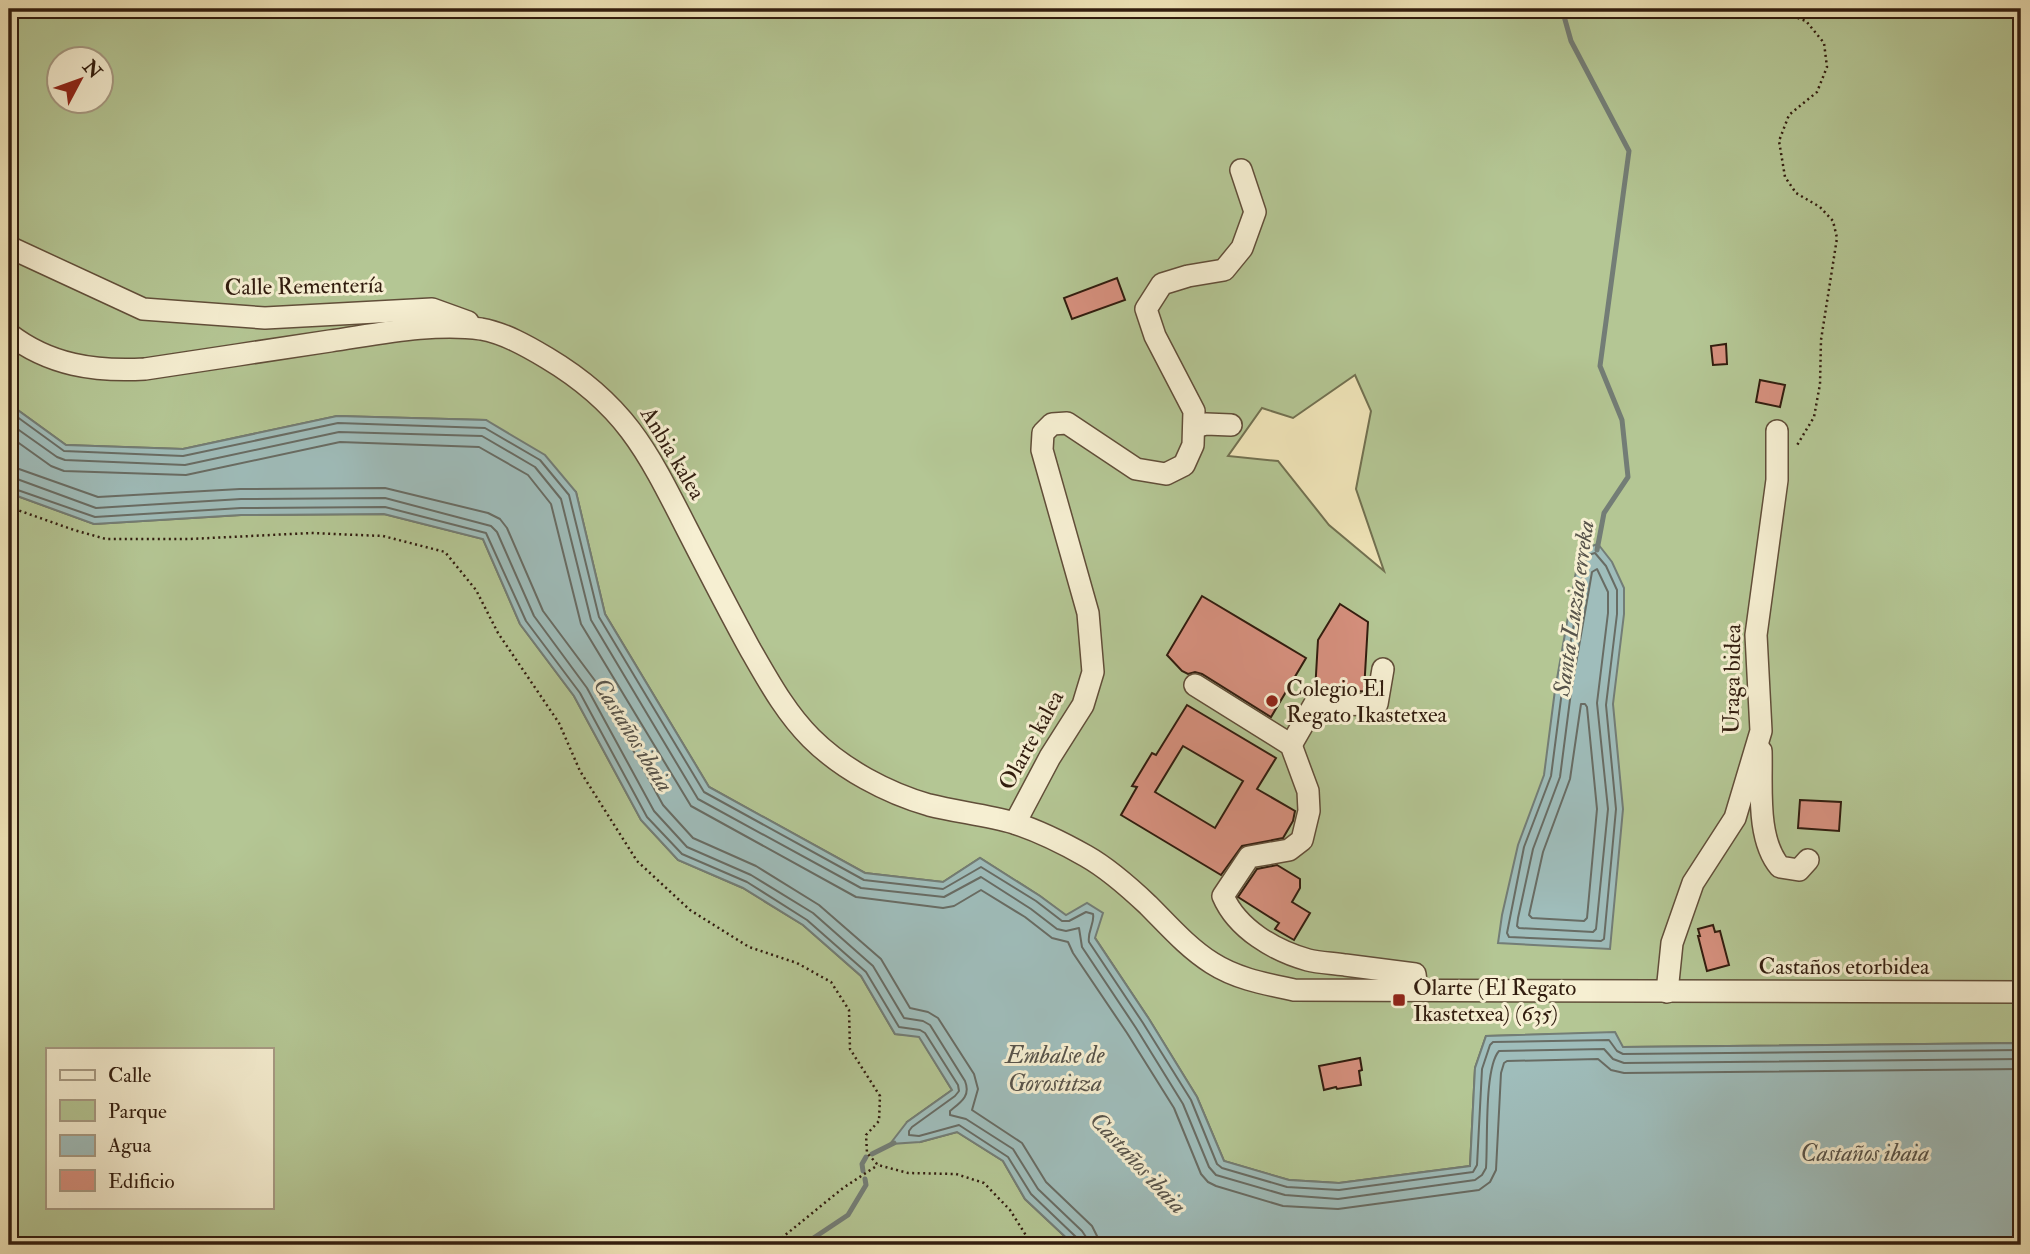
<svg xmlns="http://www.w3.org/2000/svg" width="2030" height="1254" font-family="'IM FELL Double Pica',serif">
<rect width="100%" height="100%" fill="#f1e6ba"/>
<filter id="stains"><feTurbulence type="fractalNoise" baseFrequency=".00286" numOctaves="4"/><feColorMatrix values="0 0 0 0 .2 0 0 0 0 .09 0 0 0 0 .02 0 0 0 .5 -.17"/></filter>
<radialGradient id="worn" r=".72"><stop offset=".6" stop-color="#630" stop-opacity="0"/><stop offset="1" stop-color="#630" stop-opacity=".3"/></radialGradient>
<g fill="#b4c694" stroke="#727151" stroke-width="2" fill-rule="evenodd">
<path d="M 9,9 L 2021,9 L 2021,1043 L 1622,1047 L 1615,1033 L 1486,1036 L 1475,1068 L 1470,1166 L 1339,1183 L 1289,1180 L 1224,1161 L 1197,1097 L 1149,1019 L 1095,938 L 1040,896 L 980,858 L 943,882 L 865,873 L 709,787 L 605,614 L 576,492 L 486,420 L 337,416 L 183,449 L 66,445 L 15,408 L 9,398 ZM 60,60 L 102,60 L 102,102 L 60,102 ZM 1355,375 L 1371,411 L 1356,489 L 1384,571 L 1329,525 L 1278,461 L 1228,456 L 1262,408 L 1293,418 Z"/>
<path d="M 9,493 L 94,524 L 241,515 L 384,514 L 483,539 L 520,624 L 574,696 L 641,820 L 678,860 L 743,888 L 803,925 L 861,976 L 895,1034 L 919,1036 L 952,1090 L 907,1122 L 920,1142 L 957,1132 L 1003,1161 L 1025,1199 L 1074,1245 L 9,1245 ZM 47,1049 L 271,1049 L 271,1207 L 47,1207 Z"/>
</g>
<g fill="#9fbdbb" stroke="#737d76" stroke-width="2">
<polygon points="9,398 15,408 66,445 183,449 337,416 486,420 545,455 576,492 605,614 709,787 865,873 943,882 980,858 1040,896 1066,915 1087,903 1103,913 1095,938 1149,1019 1197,1097 1224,1161 1289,1180 1339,1183 1470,1166 1475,1068 1486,1036 1615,1032 1623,1047 2021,1043 2021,1245 1074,1245 1025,1199 1003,1161 957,1132 920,1142 890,1144 907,1122 952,1090 919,1037 895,1034 861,976 803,925 743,888 678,860 641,820 574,696 520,624 483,539 384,514 241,515 94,524 9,493"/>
<polygon points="1598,544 1612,562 1624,588 1624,614 1613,704 1623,809 1610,949 1498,943 1502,915 1518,845 1544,775 1555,690 1577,566 1583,549"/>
</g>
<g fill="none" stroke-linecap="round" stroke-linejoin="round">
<g stroke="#686c64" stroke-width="2">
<path d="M 9,411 L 64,451 L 183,456 L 338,423 L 485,428 L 540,460 L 569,495 L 599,617 L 704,792 L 864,880 L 943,889 L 981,867 L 1036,901 L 1062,921 L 1069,921 L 1086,912 L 1093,914 C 1095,923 1087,932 1089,942 L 1143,1023 L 1191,1100 L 1217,1164 L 1222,1168 L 1287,1187 L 1339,1190 L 1473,1172 L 1477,1165 L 1482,1069 L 1490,1045 L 1493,1042 L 1609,1040 L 1617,1051 L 1623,1054 L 2021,1050"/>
<path d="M 9,423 L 57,457 L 65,460 L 185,465 L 339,432 L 482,436 L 535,467 L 561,499 L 591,620 L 698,799 L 861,888 L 944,897 L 981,877 L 1031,909 L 1057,929 L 1066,931 L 1079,928 L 1082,947 L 1136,1028 L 1183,1104 L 1209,1167 L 1216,1175 L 1285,1195 L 1338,1199 L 1475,1180 L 1482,1175 L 1486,1168 C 1488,1141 1484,1068 1499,1051 L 1604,1049 L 1613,1059 L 1624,1063 L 2021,1059"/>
<polyline points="9,436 51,466 64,471 186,475 340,442 479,447 528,475 551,504 581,624 691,806 856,897 943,908 954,906 981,890 1025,917 1052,938 1068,942 1073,953 1127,1033 1174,1108 1201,1174 1208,1182 1216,1186 1283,1206 1338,1209 1479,1190 1490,1182 1496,1170 1501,1073 1504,1063 1507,1061 1598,1059 1611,1070 1624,1073 2021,1069"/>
<polyline points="9,467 19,469 98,497 240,489 385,488 488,513 500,519 507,528 543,611 596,682 663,805 693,838 756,866 819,905 881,959 910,1008 928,1012 938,1018 974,1074 978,1089 972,1110 1022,1143 1046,1182 1092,1226 1097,1236 1098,1245"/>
<path d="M 9,478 L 17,479 L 96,508 L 241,499 L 385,498 L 491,526 L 497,532 L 534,616 L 587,688 L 654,811 L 687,847 L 751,875 L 813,913 L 873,966 L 904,1018 L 923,1021 L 930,1025 L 965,1081 C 971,1096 961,1102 950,1111 L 950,1115 L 966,1119 L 1013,1149 L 1038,1189 L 1082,1231 L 1086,1237 L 1087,1245"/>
<polyline points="9,487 95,517 241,508 385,507 486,533 526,621 580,693 647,817 682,854 747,882 807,920 866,972 899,1027 920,1030 925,1033 958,1085 959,1091 955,1096 912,1127 909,1131 909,1135 919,1136 959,1125 1008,1157 1031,1194 1076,1237 1078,1245"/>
<polygon points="1595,553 1606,566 1617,590 1617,614 1606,705 1616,809 1604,939 1601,941 1509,937 1507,933 1524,847 1551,776 1562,691 1584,567 1588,555"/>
<polygon points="1597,569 1608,592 1608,613 1597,703 1608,809 1596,929 1593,932 1519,928 1517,926 1518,918 1533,849 1560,777 1571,692 1592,572"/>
<polygon points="1581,704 1585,704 1587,707 1597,809 1587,918 1584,921 1532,918 1529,915 1543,852 1570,779"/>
</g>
<g stroke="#737d76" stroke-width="5">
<polyline points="1562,9 1571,41 1629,151 1600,366 1622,420 1628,477 1604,513 1597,550"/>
<polyline points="872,1154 894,1143"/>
<polyline points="863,1171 862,1164 866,1157"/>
<polyline points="803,1245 848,1215 866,1185 865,1179"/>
</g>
</g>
<g fill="#d6907e" stroke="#311c0e" stroke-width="2" fill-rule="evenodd">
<polygon points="1117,278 1125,300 1072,319 1064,298"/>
<polygon points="1726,344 1727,364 1713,365 1711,346"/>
<polygon points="1760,380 1785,385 1780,407 1756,402"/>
<polygon points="1202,596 1306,658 1271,717 1202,674 1195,672 1188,674 1182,671 1167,655"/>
<polygon points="1340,604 1368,622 1364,691 1315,692 1318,640"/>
<path d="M 1187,705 L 1276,758 L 1257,789 L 1295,811 L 1293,821 L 1283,838 L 1242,846 L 1221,875 L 1121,815 L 1137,787 L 1132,786 L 1152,753 L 1156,755 ZM 1183,746 L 1243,781 L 1215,828 L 1155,792 Z"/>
<polygon points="1800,800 1841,802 1839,831 1798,828"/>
<polygon points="1277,865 1300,879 1300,888 1292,902 1310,913 1294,940 1275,929 1279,923 1238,897 1257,869"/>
<polygon points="1713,925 1715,932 1720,931 1729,965 1707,971 1698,936 1700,936 1698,929"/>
<polygon points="1360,1058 1362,1070 1359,1071 1361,1085 1337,1089 1336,1087 1324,1090 1319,1066"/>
</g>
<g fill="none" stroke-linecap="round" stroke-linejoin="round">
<defs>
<g id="minor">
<polyline points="9,247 143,309 265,318 432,309 468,322"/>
<path d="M 9,334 C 49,365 95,372 145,369 C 207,360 268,350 330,341 C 378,334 434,322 481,329 C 504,333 527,346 547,358 C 624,404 647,450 686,527 C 707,568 728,609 750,649 C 768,680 785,712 811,738 C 842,769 887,793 929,805 C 957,812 986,815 1014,823 C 1039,831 1063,843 1086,856 C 1109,869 1129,887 1148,905 C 1168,925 1188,948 1212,963 C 1237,979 1266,984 1294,990 L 2021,992"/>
<polyline points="1194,427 1206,424 1231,425"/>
<path d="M 1195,685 L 1291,745 L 1308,791 L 1309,811 L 1302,840 L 1289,850 L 1249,857 L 1223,896 C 1237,929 1275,951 1308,960 C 1320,963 1333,963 1345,965 C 1369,968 1392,971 1415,974 L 1417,990"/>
<polyline points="1291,745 1314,705 1377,704 1383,669"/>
<path d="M 1761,751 C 1762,786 1756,839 1780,867 L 1799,870 L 1808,860"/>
<polyline points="1015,823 1050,757 1083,705 1093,672 1088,613 1042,450 1043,433 1052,424 1067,423 1136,469 1166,474 1184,465 1193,445 1194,411 1155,336 1146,309 1162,284 1188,276 1224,270 1242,248 1255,212 1241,170"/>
<polyline points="1667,992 1672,943 1693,883 1735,818 1761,731 1756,635 1777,480 1777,431"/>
</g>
</defs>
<use href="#minor" stroke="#614e39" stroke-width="24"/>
<g stroke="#311c0e" stroke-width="2.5" stroke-dasharray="2 3.5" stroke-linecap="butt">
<polyline points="1738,9 1784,13 1806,21 1824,43 1827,67 1817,92 1789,115 1779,141 1785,177 1796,193 1820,207 1833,221 1837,238 1821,340 1820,384 1814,417 1796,447"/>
<polyline points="9,507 74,530 106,539 190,539 311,533 383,536 445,552 476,590 498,633 559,723 580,771 637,861 690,910 749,947 797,963 831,982 849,1010 850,1049 880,1096 879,1121 866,1135 867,1153 878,1165 908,1173 956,1174 984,1183 1010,1210 1032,1245"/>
<polyline points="773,1245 843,1188 878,1165"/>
</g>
<use href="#minor" stroke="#f6efd2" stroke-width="21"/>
</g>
<g fill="#8f2418" stroke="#f6efd2" stroke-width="2.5">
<circle cx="1272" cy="701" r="7"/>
<rect x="1392" y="993" width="14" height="14" rx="3.5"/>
</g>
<g text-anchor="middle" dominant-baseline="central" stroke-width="6" stroke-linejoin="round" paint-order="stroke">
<g font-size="23" fill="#311c0e" stroke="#f6efd2">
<text transform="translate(304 286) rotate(-1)">Calle Rementería</text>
<text transform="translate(673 453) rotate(59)">Anbia kalea</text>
<text transform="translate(1732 679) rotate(-89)">Uraga bidea</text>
<text transform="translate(1031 740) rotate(-61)">Olarte kalea</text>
<text x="1844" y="966">Castaños etorbidea</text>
</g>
<g font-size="23" fill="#311c0e" stroke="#f6efd2" text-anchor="start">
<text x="1286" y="688">Colegio El<tspan x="1286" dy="26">Regato Ikastetxea</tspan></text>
<text x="1413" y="987">Olarte (El Regato<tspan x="1413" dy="26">Ikastetxea) (635)</tspan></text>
</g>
<g font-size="24" font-style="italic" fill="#58544b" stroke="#f6efd2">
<text transform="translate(1574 608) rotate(-82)">Santa Luzia erreka</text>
<text transform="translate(633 735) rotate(58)">Castaños ibaia</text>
<text x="1055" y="1055">Embalse de<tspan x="1055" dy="28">Gorostitza</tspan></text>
<text x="1865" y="1153">Castaños ibaia</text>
<text transform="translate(1138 1163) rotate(47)">Castaños ibaia</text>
</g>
</g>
<rect width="2030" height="1254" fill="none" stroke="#f1e6ba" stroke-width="35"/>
<rect x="10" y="10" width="2009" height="1233" fill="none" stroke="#311c0e" stroke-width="3.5"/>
<rect x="18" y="18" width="1995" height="1219" fill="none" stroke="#311c0e" stroke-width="2"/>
<rect x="46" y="1048" width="228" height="161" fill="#f6efd2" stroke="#a79b84" stroke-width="2"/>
<rect x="60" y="1070" width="35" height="10" fill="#f6efd2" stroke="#a79b84" stroke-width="2"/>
<text x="108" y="1082" font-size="21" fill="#311c0e">Calle</text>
<rect x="60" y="1100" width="35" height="21" fill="#b4c694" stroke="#a79b84" stroke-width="2"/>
<text x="108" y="1118" font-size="21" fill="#311c0e">Parque</text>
<rect x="60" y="1135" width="35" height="21" fill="#9fbdbb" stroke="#a79b84" stroke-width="2"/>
<text x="108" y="1152" font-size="21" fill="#311c0e">Agua</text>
<rect x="60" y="1170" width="35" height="21" fill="#d6907e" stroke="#a79b84" stroke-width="2"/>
<text x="108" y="1188" font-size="21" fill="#311c0e">Edificio</text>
<g transform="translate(80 80) rotate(49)"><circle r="33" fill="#f6efd2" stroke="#a79b84" stroke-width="2"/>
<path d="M0-5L12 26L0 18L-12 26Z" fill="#8f2418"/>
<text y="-10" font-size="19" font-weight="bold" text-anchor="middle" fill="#311c0e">N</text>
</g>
<rect width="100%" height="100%" filter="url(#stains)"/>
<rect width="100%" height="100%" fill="url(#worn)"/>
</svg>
